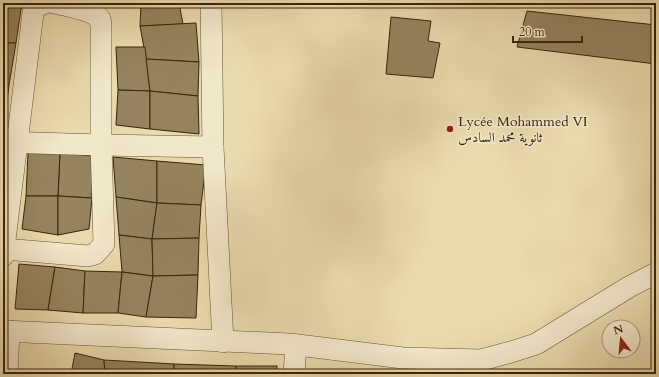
<svg xmlns="http://www.w3.org/2000/svg" width="659" height="377" font-family="Cardo,Amiri,serif">
<rect width="100%" height="100%" fill="#e9daad"/>
<filter id="stains"><feTurbulence type="fractalNoise" baseFrequency=".005" numOctaves="4"/><feColorMatrix values="0 0 0 0 .2 0 0 0 0 .09 0 0 0 0 .02 0 0 0 .5 -.17"/></filter>
<radialGradient id="worn" r=".72"><stop offset=".6" stop-color="#630" stop-opacity="0"/><stop offset="1" stop-color="#630" stop-opacity=".3"/></radialGradient>
<g fill="#94835e" stroke="#382408">
<polygon points="3,3 22,3 16,43 3,43"/>
<polygon points="141,3 179,3 183,24 140,26"/>
<polygon points="527,11 656,25 656,64 517,47"/>
<polygon points="391,17 431,21 428,41 440,43 433,78 386,74"/>
<polygon points="196,23 199,62 146,59 140,26"/>
<polygon points="3,43 16,43 9,85 3,84"/>
<polygon points="116,47 145,47 150,91 118,90"/>
<polygon points="146,59 199,62 198,96 150,91"/>
<polygon points="3,84 9,85 4,124 3,124"/>
<polygon points="118,90 150,91 150,129 116,125"/>
<polygon points="150,91 198,96 199,134 150,129"/>
<polygon points="60,152 92,156 92,198 58,196"/>
<polygon points="60,152 58,196 26,196 28,153"/>
<polygon points="113,157 157,161 157,203 116,197"/>
<polygon points="157,161 206,165 201,205 157,203"/>
<polygon points="26,196 58,196 58,235 22,229"/>
<polygon points="58,196 92,198 89,229 58,235"/>
<polygon points="116,197 157,203 152,239 119,235"/>
<polygon points="157,203 201,205 199,238 152,239"/>
<polygon points="119,235 152,239 153,276 122,272"/>
<polygon points="199,238 198,275 153,276 152,239"/>
<polygon points="19,264 55,267 48,310 15,309"/>
<polygon points="55,267 85,271 83,313 48,310"/>
<polygon points="85,271 122,272 118,313 83,313"/>
<polygon points="122,272 153,276 146,317 118,313"/>
<polygon points="198,275 196,318 146,317 153,276"/>
<polygon points="75,353 104,360 105,374 71,374"/>
<polygon points="104,360 174,364 174,374 105,374"/>
<polygon points="174,364 236,366 236,374 174,374"/>
<rect x="236" y="366" width="41" height="8"/>
<polygon points="302,371 336,372 336,374 302,374"/>
</g>
<g fill="none" stroke-linecap="round" stroke-linejoin="round">
<defs>
<g id="minor">
<polyline points="211,3 213,147 223,342"/>
<polyline points="3,142 101,145 213,147"/>
<path d="M 4,249 L 88,256 L 95,254 L 104,244 L 101,145 L 101,26 C 100,23 101,21 100,19 C 96,11 63,5 54,3"/>
<polyline points="3,256 33,13 36,7 45,3"/>
<polyline points="3,331 290,344 403,358 481,360 511,352 536,344 629,287 656,273"/>
<polyline points="7,374 9,331"/>
<polyline points="294,374 296,345"/>
</g>
</defs>
<use href="#minor" stroke="#645231" stroke-width="22"/>
<use href="#minor" stroke="#f1e7ca" stroke-width="21"/>
</g>
<circle fill="#8f2418" stroke="#f1e7ca" stroke-width="1.5" cx="450" cy="129" r="4"/>
<g text-anchor="middle" dominant-baseline="central" stroke-width="3" stroke-linejoin="round" paint-order="stroke">
<g font-size="14" fill="#382408" stroke="#f1e7ca" text-anchor="start">
<text x="458" y="121">Lycée Mohammed VI<tspan x="458" dy="16">ثانوية محمد السادس</tspan></text>
</g>
</g>
<rect width="659" height="377" fill="none" stroke="#e9daad" stroke-width="16"/>
<rect x="4" y="4" width="651" height="369" fill="none" stroke="#382408" stroke-width="2"/>
<rect x="8" y="8" width="643" height="361" fill="none" stroke="#382408"/>
<g transform="translate(621 339) rotate(344)"><circle r="19" fill="#f1e7ca" stroke="#a7997c"/>
<path d="M0-3L7 15L0 10L-7 15Z" fill="#8f2418"/>
<text y="-6" font-size="11" font-weight="bold" text-anchor="middle" fill="#382408">N</text>
</g>
<path d="M513 36v6h69v-6" fill="none" stroke="#382408" stroke-width="2"/>
<text x="519" y="36" font-size="12" fill="#382408" stroke="#f1e7ca" stroke-width="3" paint-order="stroke">20 m</text>
<rect width="100%" height="100%" filter="url(#stains)"/>
<rect width="100%" height="100%" fill="url(#worn)"/>
</svg>
